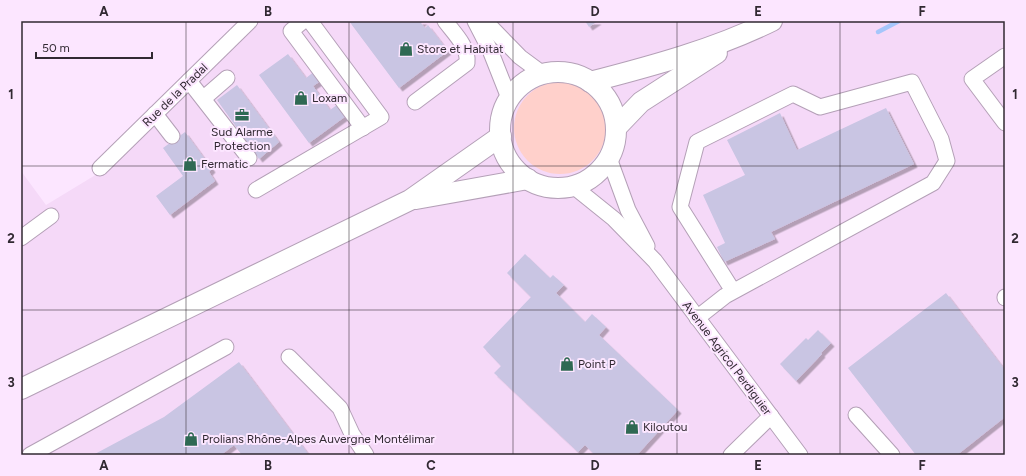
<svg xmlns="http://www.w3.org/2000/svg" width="1026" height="476" font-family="Figtree,sans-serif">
<defs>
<filter id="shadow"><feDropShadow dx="3.5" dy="3.5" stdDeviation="0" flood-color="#0004"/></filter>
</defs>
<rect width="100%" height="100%" fill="#fce6ff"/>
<polygon fill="#f5d9f8" points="248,21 1005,21 1005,455 21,455 21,171 46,205 107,168"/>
<circle fill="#ffd0cb" cx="560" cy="128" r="46"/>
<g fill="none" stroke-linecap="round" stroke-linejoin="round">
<polyline stroke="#a5c6fb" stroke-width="4.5" points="878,32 899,21"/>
</g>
<g fill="#c9c5e3" filter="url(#shadow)">
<polygon points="349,21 424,21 421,23 425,28 428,25 448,51 399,88"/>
<polygon points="585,21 598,21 589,27"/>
<polygon points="288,54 306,78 315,71 322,80 313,86 330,110 341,102 350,113 309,143 259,75"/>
<polygon points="237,85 279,142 259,159 217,100"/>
<polygon points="886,108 914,164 771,232 775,239 724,262 717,247 725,243 703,195 745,175 727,140 780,113 797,150"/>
<polygon points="185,132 212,169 209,172 215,181 170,215 156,196 183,176 163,148"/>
<polygon points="525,254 550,278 553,275 564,285 556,293 585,322 592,314 606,327 599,335 678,410 637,455 595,455 585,445 578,452 494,373 501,366 483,347 531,297 507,273"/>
<polygon points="946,293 1005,370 1005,417 957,455 916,455 848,368"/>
<polygon points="818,330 831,343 821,353 822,354 796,381 780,364 806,338 808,340"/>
<polygon points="239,362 309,455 242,455 234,445 221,455 93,455 164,417"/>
</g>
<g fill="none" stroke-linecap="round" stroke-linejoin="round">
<defs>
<g id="minor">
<polyline points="303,21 291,31 363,128"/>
<polyline points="475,21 490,50 509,98"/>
<polyline points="485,21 520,57 543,74"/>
<polyline points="1005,56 972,79 1005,123"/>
<polyline points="189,81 249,158"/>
<polyline points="204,98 227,78"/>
<path d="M 415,102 L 467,63 C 469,47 454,33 445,21"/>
<polyline points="155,114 172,136"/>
<polyline points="609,158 628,210 647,246"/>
<polyline points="100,168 250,21"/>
<polyline points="573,186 614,219 655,261 800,455"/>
<polyline points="256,190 381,117 310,21"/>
<polyline points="21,238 51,216"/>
<polyline points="1005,297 1005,298"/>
<polyline points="697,318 725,296 933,183 947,161 941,139 912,82 820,107 793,94 697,142 680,207 733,291"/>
<polyline points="289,357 340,408 352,434 366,455"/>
<polyline points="856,415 892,455"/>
<polyline points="30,455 226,347"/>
<polyline points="731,455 771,416"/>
</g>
<g id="major">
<circle cx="558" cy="130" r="58"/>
<path d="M 590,82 C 652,66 715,49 772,21"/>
<polyline points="616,128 641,102 717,53"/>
<polyline points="416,199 528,179"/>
<polyline points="21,389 410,200 501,136"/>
</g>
</defs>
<use href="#minor" stroke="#b4a0b7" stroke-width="17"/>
<use href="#major" stroke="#b4a0b7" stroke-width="22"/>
<use href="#minor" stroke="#fff" stroke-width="15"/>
<use href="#major" stroke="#fff" stroke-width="20"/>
</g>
<path fill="none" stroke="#312932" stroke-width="1" stroke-opacity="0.55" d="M 186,21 L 186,455M 349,21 L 349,455M 513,21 L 513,455M 677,21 L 677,455M 840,21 L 840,455M 21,166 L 1005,166M 21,310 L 1005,310"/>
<defs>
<symbol id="shop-bare" viewBox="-9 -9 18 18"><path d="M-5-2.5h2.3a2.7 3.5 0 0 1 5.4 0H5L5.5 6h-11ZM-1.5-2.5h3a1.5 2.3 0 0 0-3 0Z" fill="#2f6953" stroke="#fce6ff" stroke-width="2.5" paint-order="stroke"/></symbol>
<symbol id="office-bare" viewBox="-9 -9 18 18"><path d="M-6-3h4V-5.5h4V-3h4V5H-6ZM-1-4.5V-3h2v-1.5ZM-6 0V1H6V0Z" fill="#2f6953" stroke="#fce6ff" stroke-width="2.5" paint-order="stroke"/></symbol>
</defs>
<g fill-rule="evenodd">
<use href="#shop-bare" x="396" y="39" width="20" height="20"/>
<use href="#shop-bare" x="291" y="88" width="20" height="20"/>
<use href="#office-bare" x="232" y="105" width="20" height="20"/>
<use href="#shop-bare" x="180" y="154" width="20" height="20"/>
<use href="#shop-bare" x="557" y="354" width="20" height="20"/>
<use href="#shop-bare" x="622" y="417" width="20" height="20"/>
<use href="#shop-bare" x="181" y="429" width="20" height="20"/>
</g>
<g text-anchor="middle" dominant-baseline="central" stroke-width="4" stroke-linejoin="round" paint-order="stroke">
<g font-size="12" fill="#312932" stroke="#fce6ff" text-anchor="start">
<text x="417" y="49">Store et Habitat</text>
<text x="312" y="98">Loxam</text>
<text x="242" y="132" text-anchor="middle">Sud Alarme<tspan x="242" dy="14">Protection</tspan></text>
<text x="201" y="164">Fermatic</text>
<text x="578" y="364">Point P</text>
<text x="643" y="427">Kiloutou</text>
<text x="202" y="439">Prolians Rhône-Alpes Auvergne Montélimar</text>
</g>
<g font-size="12" fill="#312932" stroke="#fce6ff">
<text transform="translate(175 95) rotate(-44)">Rue de la Pradal</text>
<text transform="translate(727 358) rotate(53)">Avenue Agricol Perdiguier</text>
</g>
</g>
<rect width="1026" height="476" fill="none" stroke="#fce6ff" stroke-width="44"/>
<path d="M36 52v6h116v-6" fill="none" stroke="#312932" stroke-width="2"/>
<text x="42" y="52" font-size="12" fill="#312932" stroke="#fce6ff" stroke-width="3" paint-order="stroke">50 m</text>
<rect x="22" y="22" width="982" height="432" fill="none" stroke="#312932" stroke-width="1.5"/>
<g font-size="13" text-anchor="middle" font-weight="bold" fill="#312932">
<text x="104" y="16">A</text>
<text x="268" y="16">B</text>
<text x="431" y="16">C</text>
<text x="595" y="16">D</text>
<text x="758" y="16">E</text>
<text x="922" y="16">F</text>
<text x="11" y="99">1</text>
<text x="1015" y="99">1</text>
<text x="11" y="243">2</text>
<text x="1015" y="243">2</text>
<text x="11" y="387">3</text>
<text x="1015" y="387">3</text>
<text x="104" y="470">A</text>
<text x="268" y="470">B</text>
<text x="431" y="470">C</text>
<text x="595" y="470">D</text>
<text x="758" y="470">E</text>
<text x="922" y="470">F</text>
</g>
</svg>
